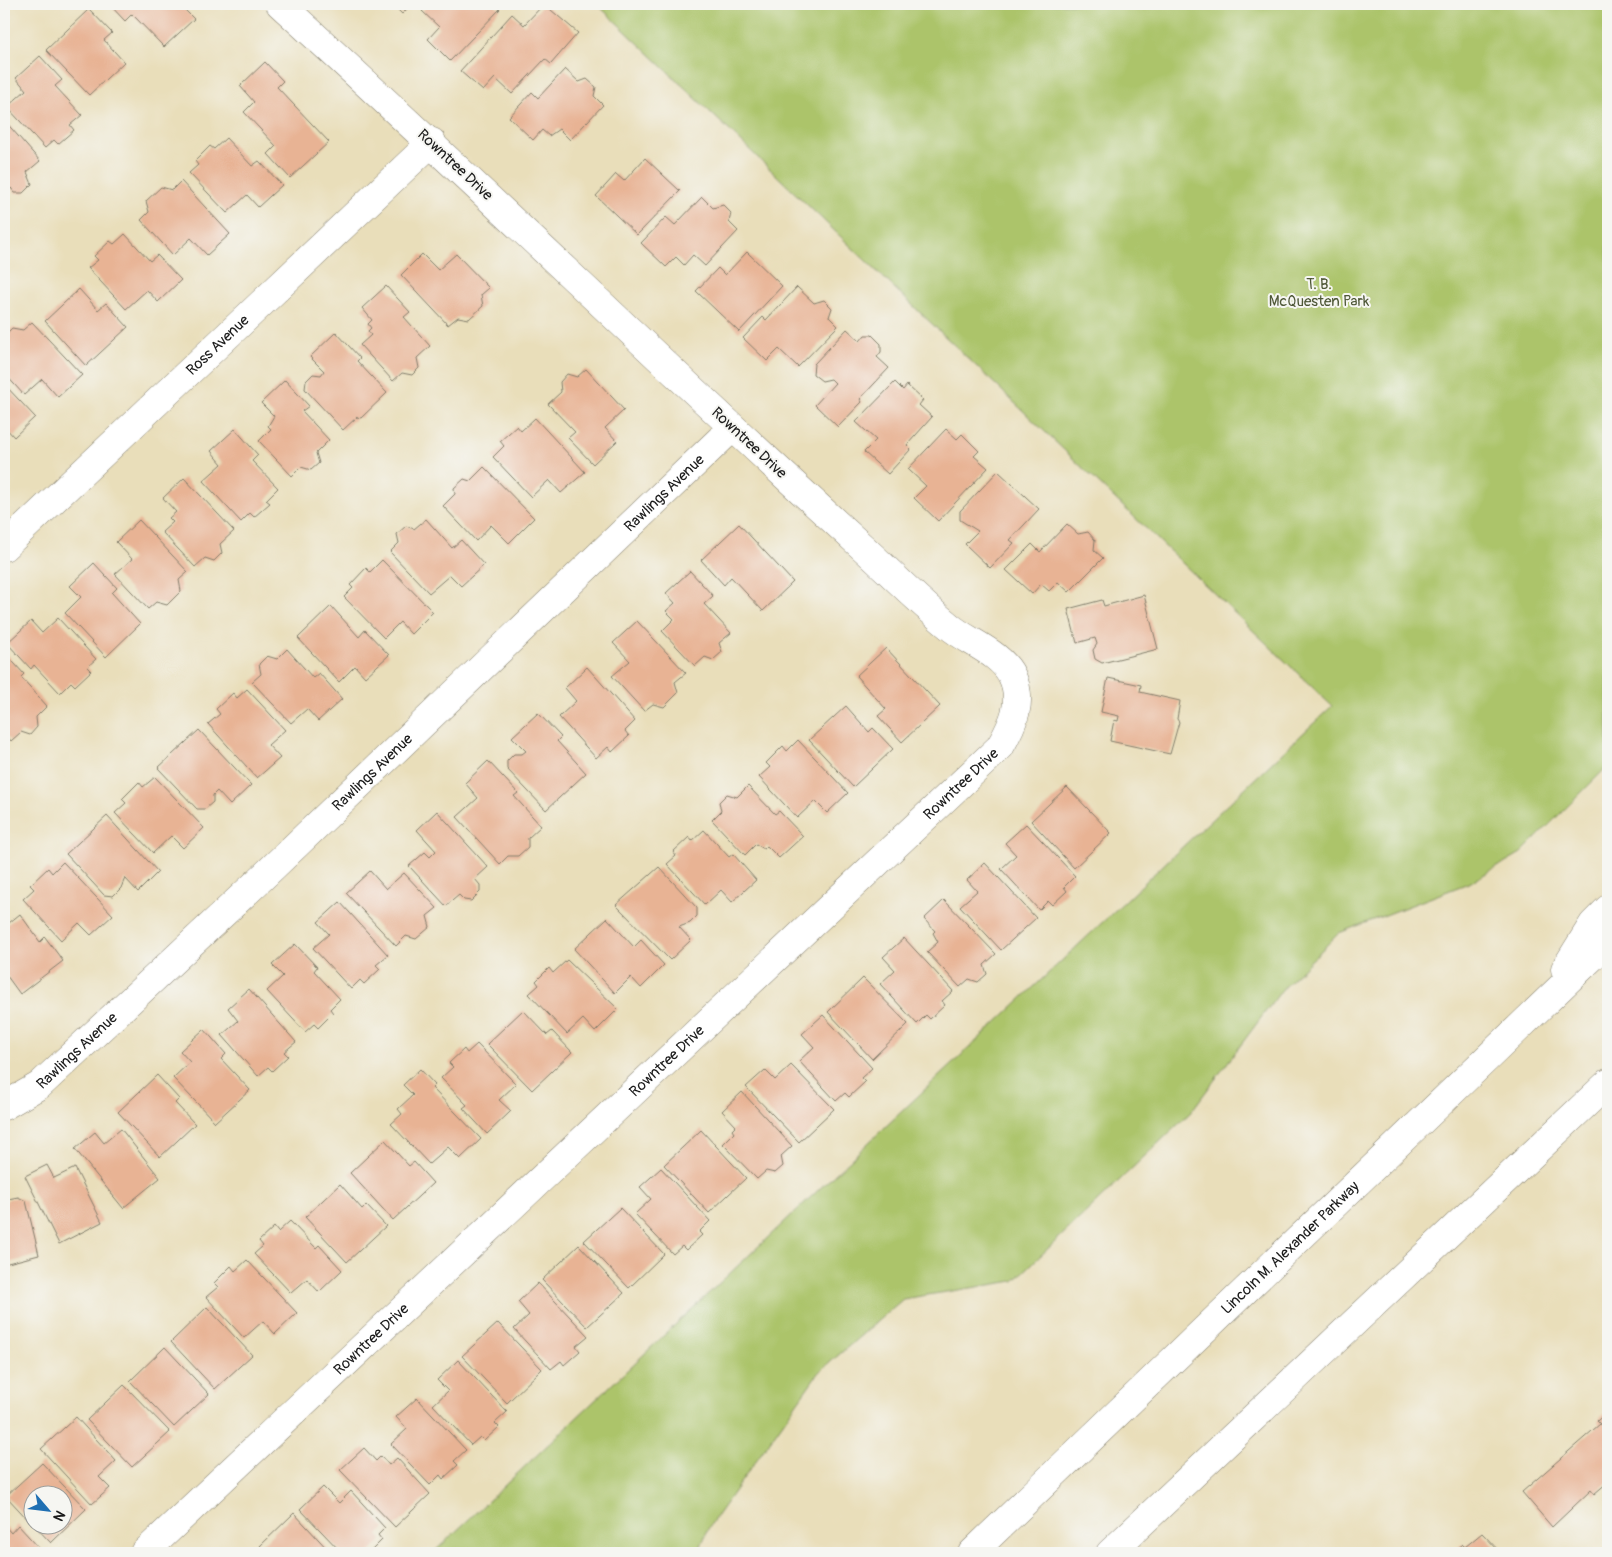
<svg xmlns="http://www.w3.org/2000/svg" width="1612" height="1557" font-family="Pangolin,sans-serif">
<rect width="100%" height="100%" fill="#f6f6f2"/>
<filter id="ink" filterUnits="userSpaceOnUse"><feTurbulence type="fractalNoise" baseFrequency=".02" numOctaves="2"/><feDisplacementMap in="SourceGraphic" scale="10" xChannelSelector="R" yChannelSelector="G"/><feConvolveMatrix kernelMatrix="1 2 1 2 8 2 1 2 1" color-interpolation-filters="sRGB"/></filter>
<filter id="wash" filterUnits="userSpaceOnUse"><feTurbulence type="fractalNoise" baseFrequency=".0096" numOctaves="4" result="noise"/><feDisplacementMap in="SourceGraphic" scale="20" xChannelSelector="R" yChannelSelector="G"/><feGaussianBlur stdDeviation="1.12" result="paint"/><feColorMatrix in="noise" values="0 0 0 0 0 0 0 0 0 0 0 0 0 0 0 0 0 1.4 0 .05"/><feComposite in="paint" operator="in"/></filter>
<g filter="url(#wash)">
<rect width="100%" height="100%" fill="#e9deba"/>
<polygon fill="#acc46a" stroke="#647043" points="597,4 1608,4 1608,766 1521,853 1471,882 1339,933 1284,987 1190,1113 1014,1281 903,1299 818,1373 709,1527 698,1553 433,1553 1332,706"/>
<g id="blocks">
<g fill="#e8b394">
<polygon points="109,4 179,4 194,19 164,47 132,14 125,21"/>
<polygon points="392,4 412,4 402,14"/>
<polygon points="429,4 494,4 500,9 450,61 428,39 439,27 422,11"/>
<polygon points="544,4 578,33 551,64 545,59 512,94 495,78 483,91 460,71 512,14 524,25"/>
<polygon points="89,9 112,33 104,40 124,62 89,95 46,50"/>
<polygon points="40,56 62,80 55,86 82,115 70,125 74,130 58,144 54,140 45,148 7,107 26,90 16,78"/>
<polygon points="265,62 283,81 277,87 329,142 290,178 268,154 276,146 244,112 254,102 240,86"/>
<polygon points="565,69 579,82 587,79 596,87 594,96 603,105 570,140 559,129 549,136 542,130 533,140 509,117 532,92 538,98"/>
<polygon points="4,120 40,161 27,172 32,184 23,193 15,193 11,188 4,195"/>
<polygon points="226,138 252,166 259,161 282,185 258,207 247,195 227,213 189,173 198,165 195,161 210,146 214,149"/>
<polygon points="645,158 680,191 637,235 596,196 616,174 624,181"/>
<polygon points="181,181 230,234 207,255 191,238 173,255 141,220 149,212 146,201 161,187 172,190"/>
<polygon points="702,197 713,208 723,205 731,213 729,222 738,231 705,266 693,255 684,265 676,257 666,267 641,243 666,217 675,225"/>
<polygon points="125,234 150,261 157,255 181,280 158,302 147,290 126,309 88,268 98,260 94,256 110,241 114,244"/>
<polygon points="747,252 782,286 739,332 696,291 718,268 725,275"/>
<polygon points="422,254 438,270 456,254 489,288 481,295 483,306 469,319 458,317 448,325 401,275"/>
<polygon points="386,286 410,312 404,317 430,346 417,358 419,368 412,375 402,373 393,381 360,345 371,335 368,331 371,328 368,324 372,320 362,308"/>
<polygon points="797,287 814,303 824,300 832,308 829,317 838,326 798,367 779,349 767,361 743,338 763,317 766,320"/>
<polygon points="79,289 98,310 106,303 128,327 86,366 45,321"/>
<polygon points="32,322 82,375 58,397 42,379 24,395 4,373 4,336 12,328 23,330"/>
<polygon points="847,329 860,341 865,335 872,335 881,344 881,352 877,357 889,368 860,399 862,402 838,427 815,405 835,383 831,379 822,381 813,374 814,364"/>
<polygon points="336,332 360,358 357,361 387,393 361,418 357,417 343,430 305,389 306,381 313,374 321,375 324,371 310,357"/>
<polygon points="586,369 624,410 605,428 617,441 593,464 568,438 575,432 548,404 561,392 560,382 567,374 577,377"/>
<polygon points="285,380 309,406 302,411 329,440 316,453 319,463 311,470 301,467 292,476 259,441 271,429 268,426 274,416 261,403"/>
<polygon points="895,382 903,390 907,385 923,400 919,405 932,417 907,445 911,449 888,474 864,452 876,440 856,422"/>
<polygon points="4,384 35,417 14,437 4,426"/>
<polygon points="535,418 585,472 561,493 549,480 531,497 493,457 504,446 500,441 517,426 521,431"/>
<polygon points="235,429 258,455 252,461 278,488 266,500 270,503 254,517 250,513 241,522 203,481 222,464 211,451"/>
<polygon points="946,429 957,439 962,434 979,451 974,456 988,468 938,521 914,498 926,486 908,469"/>
<polygon points="484,467 534,518 509,543 491,525 476,541 443,506 455,494 454,488 464,479 470,481"/>
<polygon points="998,471 1039,509 1010,540 1014,543 990,568 965,544 978,531 960,520 960,511"/>
<polygon points="184,478 234,531 220,544 222,553 214,561 205,558 195,567 162,532 173,522 169,518 176,512 163,498"/>
<polygon points="426,519 452,548 461,540 484,565 461,586 450,575 429,593 390,552 399,543 397,534 406,526 414,529"/>
<polygon points="139,520 188,572 179,580 181,591 167,605 156,602 148,609 115,574 132,559 116,542"/>
<polygon points="739,524 793,582 763,611 731,577 724,585 701,560"/>
<polygon points="1067,524 1078,534 1088,532 1095,540 1094,550 1103,558 1069,592 1058,582 1049,591 1041,584 1032,594 1006,570 1032,544 1040,552"/>
<polygon points="382,560 433,612 411,634 400,622 384,638 344,597 353,588 350,585 366,568 370,572"/>
<polygon points="94,563 117,588 112,593 140,624 106,657 65,613 81,597 70,586"/>
<polygon points="690,571 713,596 704,604 731,633 719,643 722,652 713,660 705,657 695,666 662,631 674,619 666,611 675,603 666,593"/>
<polygon points="1144,595 1158,649 1102,663 1095,659 1093,650 1097,644 1095,638 1077,643 1068,609 1102,600 1104,606"/>
<polygon points="331,606 359,637 365,630 389,655 365,677 355,666 339,682 298,638"/>
<polygon points="58,618 96,659 87,667 91,671 75,686 71,682 60,693 34,665 31,669 7,643 31,621 42,633"/>
<polygon points="637,621 686,673 675,682 678,693 664,707 653,704 644,711 612,676 630,661 613,643"/>
<polygon points="886,648 940,706 902,742 878,716 886,709 856,676"/>
<polygon points="287,649 313,678 319,673 342,699 318,721 307,709 291,723 252,682 261,674 259,664 267,656 277,659"/>
<polygon points="4,652 24,674 21,677 47,706 36,717 37,727 30,735 21,732 11,741 4,733"/>
<polygon points="587,667 635,721 625,731 629,736 612,752 608,747 596,758 559,717 576,701 565,688"/>
<polygon points="1108,678 1141,685 1140,692 1180,701 1177,719 1179,722 1170,754 1110,741 1114,720 1118,721 1119,716 1101,712"/>
<polygon points="247,689 285,730 268,745 280,758 257,778 208,724 220,714 216,709 233,693 237,698"/>
<polygon points="846,706 869,732 873,728 893,749 853,787 809,740"/>
<polygon points="538,713 561,737 557,741 586,773 546,810 507,769 507,761 514,754 522,754 526,751 512,737"/>
<polygon points="199,730 251,785 230,805 217,791 213,795 213,802 205,809 197,809 158,768"/>
<polygon points="798,740 848,793 827,813 815,801 797,818 759,777 770,767 766,763 783,746 787,751"/>
<polygon points="488,761 518,793 514,796 541,826 528,838 528,847 518,856 508,856 500,864 457,817 478,798 465,783"/>
<polygon points="155,777 204,828 183,848 171,836 153,853 115,813 126,803 122,799 139,782 143,787"/>
<polygon points="748,786 775,814 779,811 803,836 779,858 767,846 764,849 756,844 745,855 712,820 721,811 719,802 727,794 737,797"/>
<polygon points="1067,787 1111,833 1074,868 1031,821"/>
<polygon points="437,811 488,867 475,879 480,885 480,892 471,901 464,900 459,895 446,906 409,866 425,852 430,857 436,851 417,830"/>
<polygon points="107,816 158,872 138,892 125,878 121,888 113,896 104,895 66,854"/>
<polygon points="1026,824 1075,876 1064,887 1067,891 1052,905 1048,901 1039,910 1001,869 1016,855 1005,843"/>
<polygon points="704,830 729,857 733,854 756,880 732,902 721,890 705,905 667,864 676,856 673,852 689,837 692,841"/>
<polygon points="63,862 113,915 91,935 79,923 61,940 23,899 34,889 30,885 48,868 52,873"/>
<polygon points="985,863 1036,918 1001,950 960,906 977,891 967,880"/>
<polygon points="659,867 697,908 697,916 690,923 679,927 691,940 670,960 616,905"/>
<polygon points="370,871 386,889 404,873 437,908 427,916 430,927 416,939 406,936 396,946 346,893"/>
<polygon points="944,900 996,954 984,965 987,974 978,982 969,979 960,987 927,952 938,942 933,933 935,931 924,919"/>
<polygon points="340,902 388,955 376,965 380,969 364,984 360,980 351,989 313,948 329,934 318,922"/>
<polygon points="20,914 40,942 45,937 63,961 20,994 4,972 4,927"/>
<polygon points="607,918 634,947 641,940 664,965 641,988 631,977 615,993 574,949"/>
<polygon points="904,938 953,991 942,1001 945,1005 930,1019 926,1015 917,1024 880,984 895,970 883,957"/>
<polygon points="295,944 317,967 314,971 340,999 330,1009 333,1013 318,1028 314,1024 305,1032 267,991 283,976 272,965"/>
<polygon points="567,960 618,1009 595,1032 583,1019 567,1034 529,994 539,985 536,981 549,968 553,973"/>
<polygon points="863,978 908,1024 872,1059 828,1012"/>
<polygon points="249,989 296,1042 284,1052 288,1056 272,1071 268,1067 258,1076 222,1035 238,1021 228,1008"/>
<polygon points="523,1010 547,1035 552,1031 572,1052 532,1090 487,1044"/>
<polygon points="823,1015 872,1068 861,1078 865,1082 849,1097 845,1093 836,1101 799,1061 814,1047 802,1034"/>
<polygon points="204,1029 226,1054 221,1059 250,1090 215,1122 173,1078 190,1062 180,1051"/>
<polygon points="477,1044 516,1084 499,1100 511,1111 487,1134 463,1108 467,1105 441,1078 453,1067 449,1063 464,1049 467,1053"/>
<polygon points="791,1065 834,1109 799,1142 746,1087 765,1070 775,1080"/>
<polygon points="420,1069 435,1085 432,1088 481,1139 460,1159 448,1147 429,1164 391,1124 402,1114 398,1109 413,1095 403,1085"/>
<polygon points="157,1075 179,1099 175,1103 195,1124 160,1157 118,1112"/>
<polygon points="742,1092 792,1146 781,1156 783,1166 775,1173 766,1171 757,1179 723,1144 734,1133 732,1130 736,1126 722,1111"/>
<polygon points="121,1129 160,1178 123,1208 75,1149 95,1132 104,1143"/>
<polygon points="701,1130 746,1178 709,1213 664,1165"/>
<polygon points="385,1140 409,1166 414,1162 433,1183 393,1220 350,1173"/>
<polygon points="47,1165 54,1178 75,1168 102,1222 59,1244 25,1176"/>
<polygon points="661,1168 710,1221 699,1232 702,1235 686,1250 682,1246 673,1254 635,1214 651,1199 640,1187"/>
<polygon points="340,1184 362,1209 366,1205 386,1226 347,1262 305,1217"/>
<polygon points="18,1197 26,1201 39,1255 4,1264 4,1205 8,1199"/>
<polygon points="620,1208 664,1254 629,1288 584,1241"/>
<polygon points="290,1221 316,1248 319,1245 342,1270 319,1292 307,1279 291,1293 254,1254 263,1246 259,1241 274,1227 278,1232"/>
<polygon points="579,1245 624,1293 587,1327 542,1280"/>
<polygon points="247,1260 297,1313 275,1334 263,1321 244,1338 206,1297 218,1287 214,1283 231,1266 235,1271"/>
<polygon points="538,1283 588,1336 576,1346 580,1351 564,1365 561,1361 551,1369 514,1329 529,1315 518,1302"/>
<polygon points="207,1307 252,1355 215,1389 171,1342"/>
<polygon points="498,1323 542,1369 507,1403 462,1356"/>
<polygon points="165,1347 209,1394 174,1427 130,1381"/>
<polygon points="458,1360 507,1412 495,1423 499,1427 484,1441 480,1437 471,1445 433,1405 448,1391 437,1380"/>
<polygon points="124,1385 170,1432 132,1467 87,1420"/>
<polygon points="417,1398 466,1450 454,1461 458,1465 443,1479 440,1475 430,1485 391,1444 407,1429 396,1417"/>
<polygon points="1608,1411 1608,1482 1594,1494 1591,1490 1552,1527 1522,1492 1600,1424 1597,1421"/>
<polygon points="76,1417 116,1461 99,1477 110,1488 92,1504 41,1449"/>
<polygon points="364,1448 376,1461 381,1456 389,1465 397,1458 430,1494 395,1527 340,1470"/>
<polygon points="42,1463 86,1509 51,1543 33,1524 62,1524 62,1494 32,1494 32,1524 6,1496"/>
<polygon points="323,1487 339,1503 351,1491 385,1528 378,1535 382,1540 369,1553 342,1553 300,1509"/>
<polygon points="294,1513 331,1553 266,1553 260,1546"/>
<polygon points="4,1525 11,1533 18,1525 42,1551 39,1553 4,1553"/>
<polygon points="1482,1533 1501,1553 1452,1553 1462,1544 1465,1547"/>
</g>
</g>
</g>
<g filter="url(#ink)">
<use href="#blocks" fill-opacity="0" stroke="#827d6b" stroke-width="1"/>
<g fill="none" stroke-linecap="round" stroke-linejoin="round">
<defs>
<g id="minor">
<path id="s1" d="M 4,547 L 432,142"/>
<path id="s2" d="M 4,1106 L 40,1085 L 267,873 L 732,428"/>
<path id="s3" d="M 144,1553 L 1000,747 C 1013,724 1024,702 1012,676 C 1001,653 968,642 949,626 C 917,600 888,570 858,543 C 663,365 475,182 280,4"/>
</g>
<g id="highway">
<polyline points="1565,969 1593,924 1608,909"/>
<path id="s4" d="M 972,1553 L 1608,942"/>
<polyline points="1110,1553 1608,1083"/>
</g>
</defs>
<use href="#minor" stroke="#827d6b" stroke-width="29"/>
<use href="#highway" stroke="#827d6b" stroke-width="29"/>
<use href="#minor" stroke="#fff" stroke-width="28"/>
<use href="#highway" stroke="#fff" stroke-width="28"/>
</g>
</g>
<g text-anchor="middle" dominant-baseline="central" stroke-width="4" stroke-linejoin="round" paint-order="stroke">
<g font-size="15" fill="#1c1c1c" stroke="#f6f6f2">
<text transform="translate(455 165) rotate(43)">Rowntree Drive</text>
<text stroke="none"><textPath href="#s1" startOffset="294">Ross Avenue</textPath></text>
<text transform="translate(749 443) rotate(43)">Rowntree Drive</text>
<text stroke="none"><textPath href="#s2" startOffset="902">Rawlings Avenue</textPath></text>
<text stroke="none"><textPath href="#s2" startOffset="498">Rawlings Avenue</textPath></text>
<text stroke="none"><textPath href="#s3" startOffset="1122">Rowntree Drive</textPath></text>
<text stroke="none"><textPath href="#s2" startOffset="92">Rawlings Avenue</textPath></text>
<text stroke="none"><textPath href="#s3" startOffset="718">Rowntree Drive</textPath></text>
<text stroke="none"><textPath href="#s4" startOffset="441">Lincoln M. Alexander Parkway</textPath></text>
<text stroke="none"><textPath href="#s3" startOffset="312">Rowntree Drive</textPath></text>
</g>
<g font-size="15" fill="#4e5737" stroke="#f6f6f2">
<text x="1319" y="284">T. B.<tspan x="1319" dy="17">McQuesten Park</tspan></text>
</g>
</g>
<rect width="1612" height="1557" fill="none" stroke="#f6f6f2" stroke-width="20"/>
<g transform="translate(48 1510) rotate(118)"><circle r="24" fill="#f6f6f2" stroke="#9f9f9c"/>
<path d="M0-4L9 19L0 12L-9 19Z" fill="#1f6fb2"/>
<text y="-8" font-size="14" font-weight="bold" text-anchor="middle" fill="#1c1c1c">N</text>
</g>
</svg>
